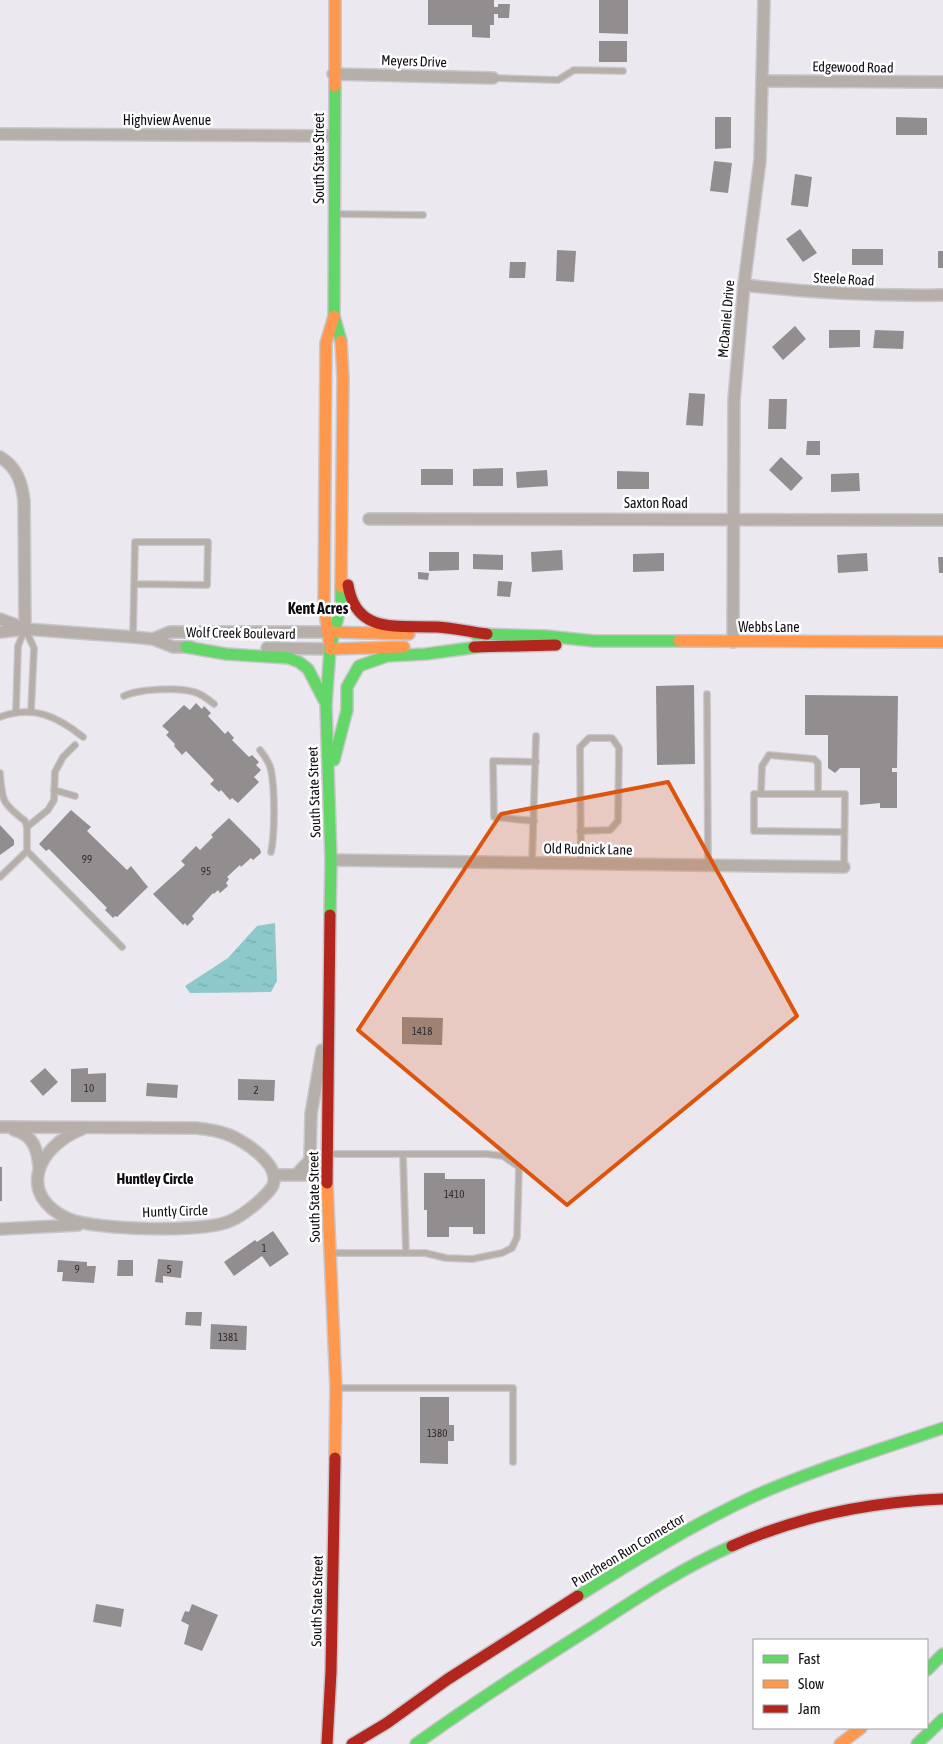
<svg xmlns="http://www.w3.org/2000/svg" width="943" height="1744" font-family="'Asap Condensed',sans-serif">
<defs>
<pattern id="water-ripples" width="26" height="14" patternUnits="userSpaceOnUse" patternTransform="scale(1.25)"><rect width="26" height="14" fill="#8dc8cb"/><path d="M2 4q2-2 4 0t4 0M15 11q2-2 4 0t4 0" fill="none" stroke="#78abad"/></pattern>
</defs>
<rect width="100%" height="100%" fill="#ece8f0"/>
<polygon fill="url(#water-ripples)" points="275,923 277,981 271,992 190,993 185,986 228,958 257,926"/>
<g fill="#928e90">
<polygon points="428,0 494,0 494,7 498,7 498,4 510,4 509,18 498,18 498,14 494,14 494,25 490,25 490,38 472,37 472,25 428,25"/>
<polygon points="599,0 628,0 628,34 599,33"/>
<rect x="599" y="41" width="28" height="21"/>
<polygon points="715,117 731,117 731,148 715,149"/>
<polygon points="896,117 927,118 927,135 896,135"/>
<polygon points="714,161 732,163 728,193 710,191"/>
<polygon points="795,174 812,177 808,207 791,205"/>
<polygon points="800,229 817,253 803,262 786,239"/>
<rect x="852" y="249" width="31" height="16"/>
<polygon points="557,250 576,251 574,282 556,281"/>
<rect x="938" y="251" width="5" height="17"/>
<polygon points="510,262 526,262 525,278 509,278"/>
<polygon points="795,326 806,339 783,360 772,347"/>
<polygon points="829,330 860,330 860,347 829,348"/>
<polygon points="875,330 904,331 903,349 873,348"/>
<polygon points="689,393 705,394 703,426 686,425"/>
<polygon points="769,399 787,399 786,429 768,429"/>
<polygon points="807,441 820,441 820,455 806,455"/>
<polygon points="781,457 803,478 791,491 769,470"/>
<polygon points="503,468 503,486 473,486 473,469"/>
<rect x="421" y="469" width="32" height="16"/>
<polygon points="547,470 548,486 517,488 516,472"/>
<polygon points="617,471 649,472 649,489 617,489"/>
<polygon points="859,473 860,491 831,492 831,474"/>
<polygon points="562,550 563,570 532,572 531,552"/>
<polygon points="429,552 459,552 459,570 429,571"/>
<polygon points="664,553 664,571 633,572 633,554"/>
<polygon points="867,553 868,571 838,573 837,555"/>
<polygon points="473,554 503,555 503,570 473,569"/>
<polygon points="938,557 943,557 943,573 939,573"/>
<polygon points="418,572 429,573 428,580 418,579"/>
<polygon points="498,581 512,582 510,597 497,596"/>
<polygon points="694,685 695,764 657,765 656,686"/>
<polygon points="805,695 898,696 897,768 892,768 892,772 897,772 897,808 880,808 880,803 860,805 860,768 840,768 835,773 828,768 828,735 805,735"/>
<polygon points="196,703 202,709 204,706 211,713 208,716 225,734 228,731 234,738 232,740 249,757 252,755 259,762 256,765 261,770 254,777 259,782 238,803 232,798 230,800 221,790 219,792 210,784 214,780 186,751 182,755 174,746 175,744 166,735 169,732 162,726 184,705 190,710"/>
<polygon points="71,810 91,827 87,831 127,870 131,866 148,887 117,917 115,916 113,918 105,910 107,908 49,849 46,851 39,844"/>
<polygon points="229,818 260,849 261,853 253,860 251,858 241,867 240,865 227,877 229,879 226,883 228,886 220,893 218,890 214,894 213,893 192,916 194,919 187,926 185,923 183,925 153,894 185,865 181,861 196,846 200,850 213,837 211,835"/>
<polygon points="0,825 14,840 14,845 0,855"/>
<polygon points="402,1017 443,1018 442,1045 402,1044"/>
<polygon points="45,1068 58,1082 43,1096 30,1081"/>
<polygon points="88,1068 88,1074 106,1073 106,1102 71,1102 71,1069"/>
<polygon points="238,1079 275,1080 274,1101 238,1100"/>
<polygon points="147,1083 178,1085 177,1098 146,1096"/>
<rect x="0" y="1167" width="2" height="34"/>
<polygon points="424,1173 445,1173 445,1179 485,1179 485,1234 473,1234 473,1227 449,1227 449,1237 427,1237 427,1210 424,1210"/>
<polygon points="273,1231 289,1254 270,1267 262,1256 234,1276 224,1262 255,1240 257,1242"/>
<polygon points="158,1259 183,1261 181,1278 163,1276 163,1283 155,1282"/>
<polygon points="58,1260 87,1262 87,1266 96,1266 94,1283 62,1281 63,1272 57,1272"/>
<polygon points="118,1260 133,1260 133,1276 117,1276"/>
<polygon points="186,1312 202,1312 201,1326 185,1325"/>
<polygon points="211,1324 247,1326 246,1350 210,1349"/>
<polygon points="420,1397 449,1397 449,1425 454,1425 454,1441 448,1441 448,1464 420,1463"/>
<polygon points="96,1604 124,1609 121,1627 93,1622"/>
<polygon points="192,1604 218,1615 202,1651 184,1644 189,1625 181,1621 185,1611 189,1612"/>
</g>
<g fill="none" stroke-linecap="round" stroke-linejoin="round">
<defs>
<g id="lane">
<polyline points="493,78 558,80 574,70 623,71"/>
<polyline points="336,214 423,215"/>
<polyline points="25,629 34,648 31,712"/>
<polyline points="133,637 135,542 208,542 207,585 134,584"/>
<polyline points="707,694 708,866"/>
<path d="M 124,696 C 138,689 179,687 194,692 C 202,694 208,699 214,704"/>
<polyline points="16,711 18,646 25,629"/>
<path d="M 0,717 C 33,705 57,716 83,737"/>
<path d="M 260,750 C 265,756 269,762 271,770 C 275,789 275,834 271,852"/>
<path d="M 0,773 C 2,801 2,803 25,821 L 27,827 L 27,851 L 0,877"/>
<polyline points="54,790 75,796"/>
<polyline points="761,794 762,766 769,755 814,759 818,763 818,794"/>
<polyline points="534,821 494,817 493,761 536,762"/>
<polyline points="27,827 48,810 54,800 55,772 63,757 75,745"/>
<polyline points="580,831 610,830 618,821 619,748 612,738 589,738 580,747 581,864"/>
<polyline points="27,851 122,947"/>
<polyline points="532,863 536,736"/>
<polyline points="844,867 845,794 754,794 754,831 844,832"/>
<polyline points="328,1154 487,1154 503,1156 519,1167 517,1237 512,1248 502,1253 472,1259 446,1258 425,1253 333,1253"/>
<polyline points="403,1154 406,1253"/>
<polyline points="337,1388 513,1388 513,1462"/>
</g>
<g id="street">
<polyline points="333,74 493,78"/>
<polyline points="763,81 943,82"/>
<polyline points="0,134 333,136"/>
<path d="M 744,285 C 810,293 876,296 943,295"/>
<path d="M 0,457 C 17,467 22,483 24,501 L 25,629"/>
<polyline points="369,519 943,520"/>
<polyline points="0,619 24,628"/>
<polyline points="0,632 25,629 133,637 153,639 173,647 191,647"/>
<polyline points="153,639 170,632 328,632"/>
<polyline points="733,642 734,400 744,285 760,160 764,0"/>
<polyline points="267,648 330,649"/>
<polyline points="331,860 844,867"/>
<path d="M 0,1127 L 196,1128 C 206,1129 216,1130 226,1134 C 242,1139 281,1164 273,1185 C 270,1192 263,1197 258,1202 C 250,1209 240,1217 230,1221 C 204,1233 95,1230 69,1219 C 15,1195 38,1146 82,1129"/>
<path d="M 14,1130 C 33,1135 37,1148 39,1166"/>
<polyline points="275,1175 327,1175"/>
<polyline points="296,1175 310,1160 311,1114 322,1050"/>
<polyline points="0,1229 78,1225"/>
</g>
<g id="fast">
<polyline points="335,86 334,316 341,341"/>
<polyline points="475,634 546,636 594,641 679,641"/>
<polyline points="186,647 226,654 289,658 299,662 308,669 324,700"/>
<polyline points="334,760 347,710 347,687 359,666 387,656 426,654 485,646"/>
<polyline points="330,915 331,860 326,705 330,649 341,605 341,587"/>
<path d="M 578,1596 C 634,1561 690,1526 750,1498 C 812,1470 879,1450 943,1428"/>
<polyline points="927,1670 943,1654"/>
<path d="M 416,1744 C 473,1703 532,1665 591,1628 C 637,1598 682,1568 732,1546"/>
<polyline points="917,1744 943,1719"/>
</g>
<g id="slow">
<polyline points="335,86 335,0"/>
<polyline points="341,341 343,378 341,587"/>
<polyline points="328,632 409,634"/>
<polyline points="329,641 324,605 326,343 334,316"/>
<polyline points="679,641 943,642"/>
<polyline points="330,649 404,647"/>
<polyline points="327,1183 336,1388 335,1458"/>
<polyline points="840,1744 861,1728"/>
</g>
<g id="jam">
<path d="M 348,585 C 356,635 398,625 437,627 C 454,628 470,632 487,634"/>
<polyline points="474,647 556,645"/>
<polyline points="327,1183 330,915"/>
<path d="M 732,1546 C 799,1516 870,1502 943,1499"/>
<polyline points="327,1744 331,1672 335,1458"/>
<polyline points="352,1744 387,1723 448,1679 578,1596"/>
</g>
</defs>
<use href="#lane" stroke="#c9c6cc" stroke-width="8"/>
<use href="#street" stroke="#c9c6cc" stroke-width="14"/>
<use href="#fast" stroke="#c9c6cc" stroke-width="14"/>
<use href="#slow" stroke="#c9c6cc" stroke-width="14"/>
<use href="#jam" stroke="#c9c6cc" stroke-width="14"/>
<use href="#lane" stroke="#b6aea9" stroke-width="5.5"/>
<use href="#street" stroke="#b6aea9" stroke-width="11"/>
<use href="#fast" stroke="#63d668" stroke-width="11"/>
<use href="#slow" stroke="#ff974d" stroke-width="11"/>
<use href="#jam" stroke="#b3261e" stroke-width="11"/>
</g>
<path fill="#dd550c" fill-opacity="0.2" stroke="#dd550c" stroke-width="4" stroke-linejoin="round" d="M 668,782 L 797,1016 L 567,1205 L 358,1030 L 501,814 Z"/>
<g text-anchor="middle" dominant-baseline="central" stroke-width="5" stroke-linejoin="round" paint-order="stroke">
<g font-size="11" fill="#302c32">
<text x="87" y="859">99</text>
<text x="206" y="871">95</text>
<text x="422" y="1031">1418</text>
<text x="89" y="1088">10</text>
<text x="256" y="1090">2</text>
<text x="454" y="1194">1410</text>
<text x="264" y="1248">1</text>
<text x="77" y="1269">9</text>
<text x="169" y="1269">5</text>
<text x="228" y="1337">1381</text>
<text x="437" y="1433">1380</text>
</g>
<g font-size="14" fill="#0f0c12" stroke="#fff">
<text transform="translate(414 61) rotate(2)">Meyers Drive</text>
<text transform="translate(853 67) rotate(1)">Edgewood Road</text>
<text x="167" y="120">Highview Avenue</text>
<text transform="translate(319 158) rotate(-90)">South State Street</text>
<text transform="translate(844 279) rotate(3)">Steele Road</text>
<text transform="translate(726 319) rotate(-85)">McDaniel Drive</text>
<text x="656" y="503">Saxton Road</text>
<text x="769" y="627">Webbs Lane</text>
<text transform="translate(241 633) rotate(1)">Wolf Creek Boulevard</text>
<text transform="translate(314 792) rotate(-92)">South State Street</text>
<text transform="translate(588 849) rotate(1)">Old Rudnick Lane</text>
<text transform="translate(314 1197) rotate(-91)">South State Street</text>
<text transform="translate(175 1211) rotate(-2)">Huntly Circle</text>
<text transform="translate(628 1550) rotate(-31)">Puncheon Run Connector</text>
<text transform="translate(317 1601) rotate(-89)">South State Street</text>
</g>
<g font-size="15" font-weight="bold" fill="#0f0c12" stroke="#fff">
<text x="155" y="1178">Huntley Circle</text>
</g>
<g font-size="16" font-weight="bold" fill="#0f0c12" stroke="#fff">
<text x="318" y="608">Kent Acres</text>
</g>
</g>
<rect x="753" y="1639" width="175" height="90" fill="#ffffff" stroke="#9f9ea0"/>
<rect x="763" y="1655" width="25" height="8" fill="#63d668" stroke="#9f9ea0"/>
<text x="798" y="1664" font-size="15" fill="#0f0c12">Fast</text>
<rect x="763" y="1680" width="25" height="8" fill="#ff974d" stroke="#9f9ea0"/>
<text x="798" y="1689" font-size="15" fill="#0f0c12">Slow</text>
<rect x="763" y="1705" width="25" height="8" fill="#b3261e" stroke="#9f9ea0"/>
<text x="798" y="1714" font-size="15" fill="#0f0c12">Jam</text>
</svg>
